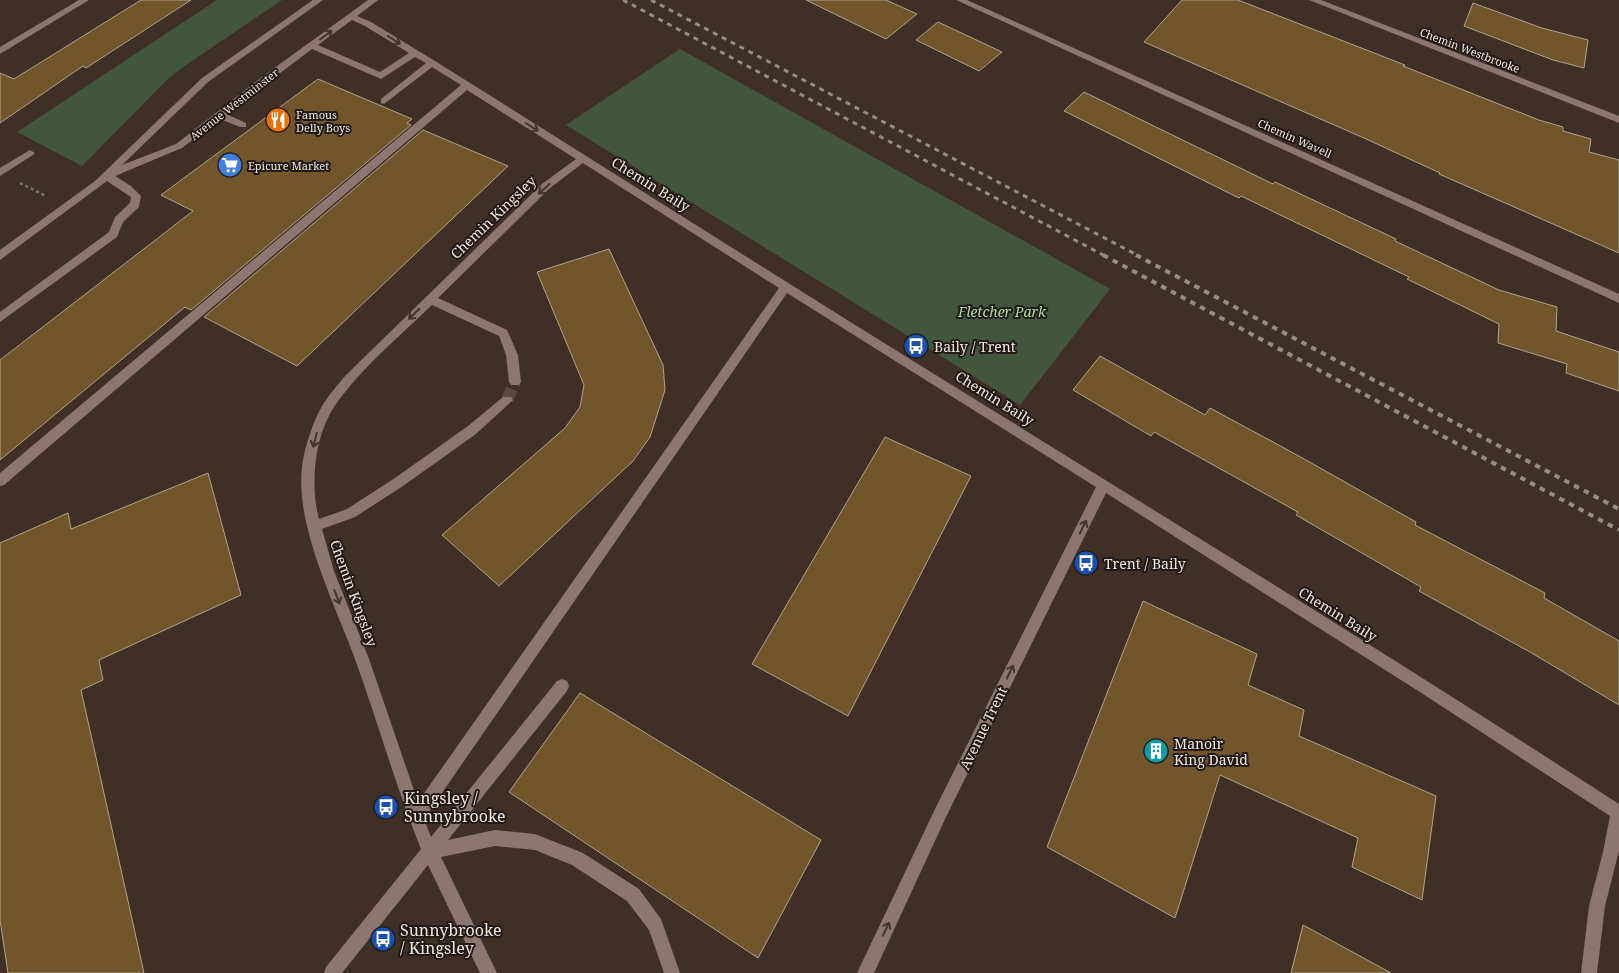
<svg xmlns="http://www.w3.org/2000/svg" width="1619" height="973" font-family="'Noto Serif',serif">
<rect width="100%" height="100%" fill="#402f25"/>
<g fill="#42563c">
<polygon points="217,0 282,0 186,65 169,78 82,166 17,132"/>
<polygon points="680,49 1110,289 1020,405 566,125"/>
</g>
<g fill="#71562b" stroke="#afa390">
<polygon points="141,0 191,0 86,68 83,66 0,123 0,73 14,79"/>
<polygon points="806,0 886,0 917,14 886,39"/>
<polygon points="1182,0 1238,0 1405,65 1403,66 1539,120 1563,127 1563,131 1591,139 1589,152 1619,160 1619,253 1439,174 1440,173 1364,138 1144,42"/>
<polygon points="1473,3 1542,28 1588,40 1584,68 1553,60 1464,26"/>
<polygon points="938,22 1002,52 979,71 916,40"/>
<polygon points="318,79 412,119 407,123 411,125 191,310 185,307 0,460 0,360 193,211 161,195"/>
<polygon points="1084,92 1273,184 1275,182 1396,239 1395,241 1499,290 1557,307 1556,331 1619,352 1619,391 1566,373 1567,364 1498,343 1499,324 1407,279 1409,277 1241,196 1239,198 1064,111"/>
<polygon points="423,130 508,166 297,366 204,317"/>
<polygon points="609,249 663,365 665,390 650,437 633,461 499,586 442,535 565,428 580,407 584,385 537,272"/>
<polygon points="1100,356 1205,415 1210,408 1297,455 1416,522 1415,525 1545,593 1544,598 1619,641 1619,705 1530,652 1419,591 1421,587 1296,515 1298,512 1154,432 1151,436 1073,390"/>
<polygon points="885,437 971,476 848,716 752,664"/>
<polygon points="208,473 241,595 99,660 103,680 81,690 144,973 8,973 0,920 0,543 68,513 71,529"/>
<polygon points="1143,601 1257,654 1248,685 1304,710 1299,736 1436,796 1422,900 1352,867 1358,838 1220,775 1175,918 1047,847"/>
<polygon points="580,693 821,840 758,958 509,792"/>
<polygon points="1303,925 1391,973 1291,973"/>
</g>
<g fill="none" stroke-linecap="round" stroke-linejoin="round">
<polyline stroke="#5b4a41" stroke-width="12" stroke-dasharray="12 5.5" stroke-linecap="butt" points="507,400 515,382"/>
<polyline stroke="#83746b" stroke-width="2.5" stroke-dasharray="3 3" stroke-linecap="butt" points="20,183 46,196"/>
<g fill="#8e7670" fill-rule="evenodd">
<polygon points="79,0 89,0 0,54 0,47"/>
<path d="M 313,0 L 323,0 L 208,82 L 122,165 L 176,144 L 262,77 L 368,0 L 378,0 L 357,16 L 371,22 L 435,61 C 606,168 776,276 947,382 C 1172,521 1397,660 1619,804 L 1619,851 L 1605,906 L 1597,973 L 1581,973 L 1589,906 L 1603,852 L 1610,816 L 1423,694 L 1106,493 L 946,817 L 874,973 L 857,973 L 936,807 L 1096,487 L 787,293 L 424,819 L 431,837 L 557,681 L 562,679 L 567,681 L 569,686 L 567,691 L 448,840 L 495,830 L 535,834 L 583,853 L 639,889 L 661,919 L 680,973 L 664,973 L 649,930 L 627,901 L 572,865 L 535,850 L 495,846 L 441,857 L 497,973 L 480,973 L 428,865 L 342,973 L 324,973 L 326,967 L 421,849 C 396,787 378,723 355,659 C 335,604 295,526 302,467 C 304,449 314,418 324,403 C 330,393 338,385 345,376 L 542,184 L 576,159 L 467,90 L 4,485 L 0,486 L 0,473 L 461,85 L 432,67 L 384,104 L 381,103 L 381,99 L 426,63 L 415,57 L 381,79 L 312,49 L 226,114 L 246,123 L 246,127 L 240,127 L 220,119 L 182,148 L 115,176 L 131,186 L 141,196 L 139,207 L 123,222 L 117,237 L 0,322 L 0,312 L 109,232 L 115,217 L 130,203 L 131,197 L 107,181 L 0,260 L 0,250 L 95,181 L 202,78 ZM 352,20 L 365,26 L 409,53 L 380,72 L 318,45 ZM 583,163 L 779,288 L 418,802 L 369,659 L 334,571 L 322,529 L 355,517 L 403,486 L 476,434 L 513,400 L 511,397 L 503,397 L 468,426 L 395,478 L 347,509 L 319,519 C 310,486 314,437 334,407 C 360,369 399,337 432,305 L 499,336 L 506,355 L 509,382 L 511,385 L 519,385 L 521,382 L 518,355 L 507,330 L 438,298 L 550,188 Z"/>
<polygon points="956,0 967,0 1619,294 1619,303"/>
<polygon points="1309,0 1321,0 1619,116 1619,123"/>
<polygon points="30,150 35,153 33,155 0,176 0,168"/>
</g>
<g stroke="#998b82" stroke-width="3" stroke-dasharray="5 5" stroke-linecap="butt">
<polyline points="623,0 1105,256"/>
<polyline points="651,0 1139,256"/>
</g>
<g stroke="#998b82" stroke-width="4" stroke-dasharray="5.5 5.5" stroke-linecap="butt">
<polyline points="1103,255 1619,530"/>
<polyline points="1136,255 1619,509"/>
</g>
</g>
<defs><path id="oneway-shaft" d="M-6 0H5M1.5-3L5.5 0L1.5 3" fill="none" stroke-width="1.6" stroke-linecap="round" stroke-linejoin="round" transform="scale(1.25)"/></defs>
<g stroke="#423530">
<use href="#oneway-shaft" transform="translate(326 35) rotate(-37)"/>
<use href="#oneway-shaft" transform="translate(394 40) rotate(32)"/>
<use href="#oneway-shaft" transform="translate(532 127) rotate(32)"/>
<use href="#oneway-shaft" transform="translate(544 189) rotate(138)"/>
<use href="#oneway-shaft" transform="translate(414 314) rotate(136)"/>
<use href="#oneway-shaft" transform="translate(315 440) rotate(105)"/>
<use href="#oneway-shaft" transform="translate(1083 527) rotate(-64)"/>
<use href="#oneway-shaft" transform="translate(337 597) rotate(69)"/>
<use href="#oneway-shaft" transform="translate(1010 672) rotate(-64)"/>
<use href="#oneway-shaft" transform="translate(886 929) rotate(-65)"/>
</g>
<defs>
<symbol id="restaurant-disc" viewBox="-11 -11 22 22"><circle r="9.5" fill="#e8710a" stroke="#211915"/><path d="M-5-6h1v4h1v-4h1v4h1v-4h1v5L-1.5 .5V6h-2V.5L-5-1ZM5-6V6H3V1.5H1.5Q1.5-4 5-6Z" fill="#fff"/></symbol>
<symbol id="supermarket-disc" viewBox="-11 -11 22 22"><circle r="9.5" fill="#3f7fe0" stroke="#211915"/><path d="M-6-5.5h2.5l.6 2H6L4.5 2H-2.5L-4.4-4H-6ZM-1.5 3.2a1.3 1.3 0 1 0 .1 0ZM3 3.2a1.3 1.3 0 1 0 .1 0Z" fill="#fff"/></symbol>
<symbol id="bus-disc" viewBox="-11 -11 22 22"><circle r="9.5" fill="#1a4fb4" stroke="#211915"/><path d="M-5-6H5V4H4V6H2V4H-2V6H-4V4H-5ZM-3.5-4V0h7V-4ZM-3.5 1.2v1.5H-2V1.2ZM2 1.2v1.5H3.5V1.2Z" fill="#fff"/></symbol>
<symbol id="building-disc" viewBox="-11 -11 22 22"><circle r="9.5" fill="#0f9aa8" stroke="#211915"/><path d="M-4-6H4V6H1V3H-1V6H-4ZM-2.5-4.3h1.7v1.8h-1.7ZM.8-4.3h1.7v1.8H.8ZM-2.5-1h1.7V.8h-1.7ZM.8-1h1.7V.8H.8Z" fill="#fff"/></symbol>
</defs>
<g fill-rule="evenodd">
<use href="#restaurant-disc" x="264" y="106" width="28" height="28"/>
<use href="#supermarket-disc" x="216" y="151" width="28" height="28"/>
<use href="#bus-disc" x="902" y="332" width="28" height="28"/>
<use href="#bus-disc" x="1072" y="549" width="28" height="28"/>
<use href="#building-disc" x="1142" y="737" width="28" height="28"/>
<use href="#bus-disc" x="372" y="793" width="28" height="28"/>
<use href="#bus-disc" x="369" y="925" width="28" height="28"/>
</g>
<g text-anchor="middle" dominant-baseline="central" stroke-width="4" stroke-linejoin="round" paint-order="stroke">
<g font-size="11" fill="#f1e6df" stroke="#211915">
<text transform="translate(1470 50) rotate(21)">Chemin Westbrooke</text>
<text transform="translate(234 104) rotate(-38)">Avenue Westminster</text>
<text transform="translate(1295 138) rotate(24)">Chemin Wavell</text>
</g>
<g font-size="11" fill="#f1e6df" stroke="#211915" text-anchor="start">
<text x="296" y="114">Famous<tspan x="296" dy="13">Delly Boys</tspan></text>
<text x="248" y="165">Epicure Market</text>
</g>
<g font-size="14" fill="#f1e6df" stroke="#211915">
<text transform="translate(651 184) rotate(32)">Chemin Baily</text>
<text transform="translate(493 217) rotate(-44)">Chemin Kingsley</text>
<text transform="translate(995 398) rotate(32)">Chemin Baily</text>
<text transform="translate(354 593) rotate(70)">Chemin Kingsley</text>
<text transform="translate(1338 614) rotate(32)">Chemin Baily</text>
<text transform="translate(983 728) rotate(-64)">Avenue Trent</text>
</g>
<g font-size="14" font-style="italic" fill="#aedfa0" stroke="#211915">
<text x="1002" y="311">Fletcher Park</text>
</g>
<g font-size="14" fill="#f1e6df" stroke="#211915" text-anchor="start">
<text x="934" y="346">Baily / Trent</text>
<text x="1104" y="563">Trent / Baily</text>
<text x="1174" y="743">Manoir<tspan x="1174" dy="16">King David</tspan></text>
</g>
<g font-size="16" fill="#f1e6df" stroke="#211915" text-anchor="start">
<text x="404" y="798">Kingsley /<tspan x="404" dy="18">Sunnybrooke</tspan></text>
<text x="400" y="930">Sunnybrooke<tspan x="400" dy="18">/ Kingsley</tspan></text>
</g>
</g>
</svg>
